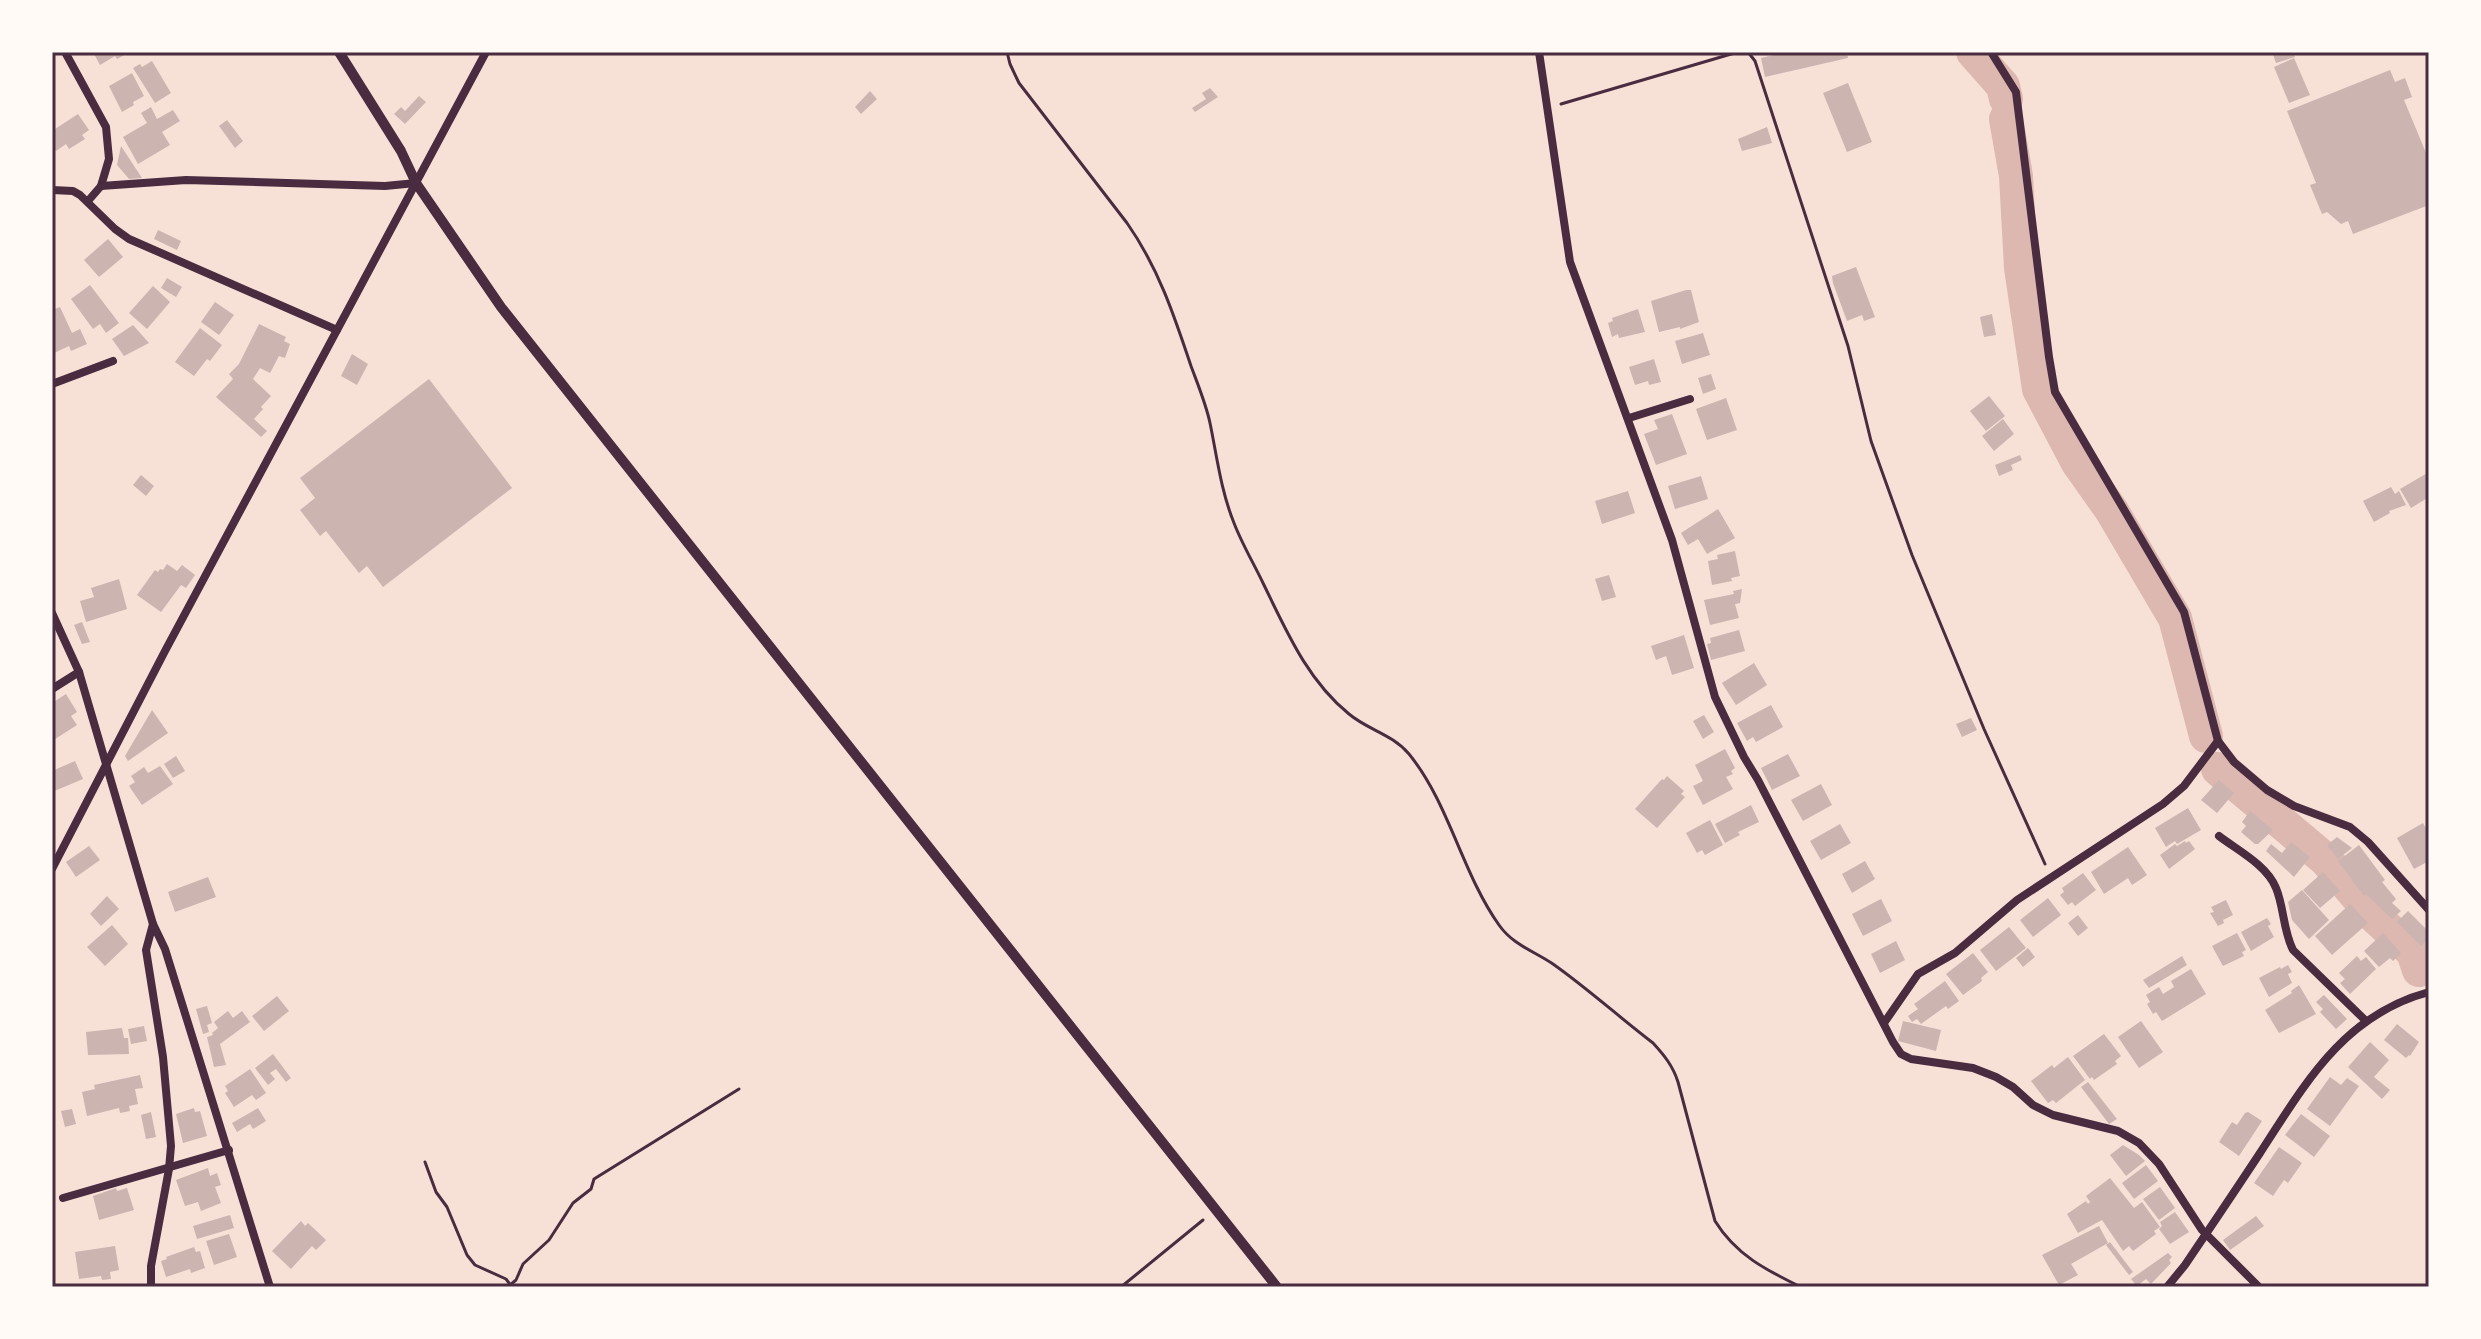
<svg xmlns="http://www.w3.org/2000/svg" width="2481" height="1339" font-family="Roboto,sans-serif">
<rect width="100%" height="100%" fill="#f7e1d7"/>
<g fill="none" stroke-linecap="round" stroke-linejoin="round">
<g stroke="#dcb8b0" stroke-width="34">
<polyline points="1973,52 2003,86 2006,99"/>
<polyline points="2006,119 2016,176 2021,268 2039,389 2078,463 2112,511 2175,618 2206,736"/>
<polyline points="2218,769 2326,860 2373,915 2413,952 2419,970"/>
</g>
</g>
<g fill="#ccb4b1">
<polygon points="93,52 130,52 117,59 115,56 100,65"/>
<polygon points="1787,52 1847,52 1848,58 1765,77 1761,58"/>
<polygon points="2272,52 2293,52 2295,57 2276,63"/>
<polygon points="2294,58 2310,95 2289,103 2274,67"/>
<polygon points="152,61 171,93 155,103 133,68 140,64 142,67"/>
<polygon points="2390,70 2395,82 2405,78 2412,97 2404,100 2429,160 2429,205 2353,234 2348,221 2341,224 2327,212 2322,214 2310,185 2316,183 2287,111"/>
<polygon points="132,73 144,96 133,102 134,105 122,112 109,86"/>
<polygon points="1848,83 1872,142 1847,152 1823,93"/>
<polygon points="1210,88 1218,97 1195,112 1192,108 1206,99 1202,93"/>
<polygon points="870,91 877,99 861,114 855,107"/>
<polygon points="419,96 426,102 405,124 394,114 401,107 405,111"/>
<polygon points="151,107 157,119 173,110 180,121 162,132 170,145 138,164 123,137 147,123 141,113"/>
<polygon points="78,114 89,130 82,135 85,139 69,149 66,144 56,151 52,144 52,131"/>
<polygon points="227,120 243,141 235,148 219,126"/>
<polygon points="1767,127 1772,143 1742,151 1738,139"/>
<polygon points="121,146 142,178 129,179 117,165"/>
<polygon points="158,230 181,241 177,250 154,239"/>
<polygon points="108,239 123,257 99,277 84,260"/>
<polygon points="1856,267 1875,317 1864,321 1862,315 1847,321 1833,283 1832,276"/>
<polygon points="167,278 182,287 176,297 161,288"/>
<polygon points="90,285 119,323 106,333 100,324 93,329 71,299"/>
<polygon points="153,286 170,302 147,329 129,313"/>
<polygon points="1686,290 1691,290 1699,322 1680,329 1680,327 1659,332 1651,301"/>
<polygon points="215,302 234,315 219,335 201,322"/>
<polygon points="60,307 72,333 80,329 87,344 71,351 69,346 52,354 52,310"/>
<polygon points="1638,309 1645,332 1619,338 1618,334 1612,337 1608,323 1613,321 1612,318"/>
<polygon points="1992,314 1996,335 1984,337 1980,317"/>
<polygon points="259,324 286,337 284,341 290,344 285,358 279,356 270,373 260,368 253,379 271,396 261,407 263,409 254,419 267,431 261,437 216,397 233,379 229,374 239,364"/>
<polygon points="133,325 149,343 124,356 112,339"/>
<polygon points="200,328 222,345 210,361 207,359 194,376 175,362"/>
<polygon points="1703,333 1710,355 1682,364 1675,341"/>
<polygon points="352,354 368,364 357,385 341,376"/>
<polygon points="1654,359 1661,382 1649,385 1648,381 1635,385 1629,367"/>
<polygon points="1711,374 1716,389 1703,394 1698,378"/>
<polygon points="429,379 512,488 383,587 367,566 359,573 326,531 320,536 300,510 315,498 300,478"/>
<polygon points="1989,396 2005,416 1986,431 1970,411"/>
<polygon points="1726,398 1737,430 1707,440 1696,409"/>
<polygon points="1672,414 1687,454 1656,465 1644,434 1658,429 1654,420"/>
<polygon points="2003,419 2014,434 1994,451 1982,436"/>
<polygon points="2020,455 2022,460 2011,465 2013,470 1999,476 1995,465"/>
<polygon points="2429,472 2429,497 2411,508 2400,489"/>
<polygon points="141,475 154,486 146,496 133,485"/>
<polygon points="1701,476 1708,499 1675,509 1668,486"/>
<polygon points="2391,487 2395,494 2399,491 2406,505 2389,511 2390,513 2374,522 2363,501"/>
<polygon points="1628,491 1635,513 1602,524 1595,501"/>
<polygon points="1718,509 1735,538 1707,554 1698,539 1688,545 1681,533"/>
<polygon points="1735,551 1740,576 1731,578 1732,581 1712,585 1708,561 1718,559 1717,555"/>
<polygon points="167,564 177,571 182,565 195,575 186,588 181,585 161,612 137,595 155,570 158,572 160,569 163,570"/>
<polygon points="1609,575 1616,597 1602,601 1595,579"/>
<polygon points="119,579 127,609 86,622 80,601 94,597 91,588"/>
<polygon points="1742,589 1740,603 1735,604 1739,618 1710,625 1704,600 1734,594 1733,591"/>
<polygon points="82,622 90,642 82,644 74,625"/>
<polygon points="1739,630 1745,651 1711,660 1707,644 1711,643 1710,638"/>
<polygon points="1684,635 1694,668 1672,675 1666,656 1656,660 1651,646"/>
<polygon points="1754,663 1767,685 1736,705 1722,683"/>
<polygon points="66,694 77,712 71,716 77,725 52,741 52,703"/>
<polygon points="1771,705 1783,727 1756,742 1753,737 1747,741 1737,723"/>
<polygon points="152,710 168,733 128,761 125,756"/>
<polygon points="1704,715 1714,732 1703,739 1693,721"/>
<polygon points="1971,718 1977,730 1962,737 1956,724"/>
<polygon points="1725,749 1735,768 1731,771 1733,774 1726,777 1733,789 1703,805 1693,786 1703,781 1695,765"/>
<polygon points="1788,754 1800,776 1772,790 1761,768"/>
<polygon points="176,756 185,771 173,778 164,764"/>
<polygon points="75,761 83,779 52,792 52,771"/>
<polygon points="160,766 173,784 142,805 129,786 135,782 131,776 144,767 148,773"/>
<polygon points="1667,776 1684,791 1681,794 1685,797 1657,828 1635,809 1662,779 1664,780"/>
<polygon points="2219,780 2234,793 2217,813 2201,800"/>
<polygon points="1821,784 1832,805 1803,821 1791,800"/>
<polygon points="1751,805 1759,822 1738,832 1740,835 1725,843 1715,824"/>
<polygon points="2188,808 2201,830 2177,844 2175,841 2166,847 2155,828"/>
<polygon points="2250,811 2273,830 2258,844 2255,844 2241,832 2246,826 2242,822"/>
<polygon points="1710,820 1723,845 1705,855 1702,850 1697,853 1686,833"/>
<polygon points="2423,823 2429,834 2429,861 2414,869 2397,838"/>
<polygon points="1840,824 1851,843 1821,860 1810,841"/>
<polygon points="2337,837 2352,848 2338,859 2327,845"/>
<polygon points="2185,841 2186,843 2189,841 2195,849 2169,869 2160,855 2175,844 2177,846"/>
<polygon points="2291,842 2310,857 2294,877 2266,851 2271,844 2282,853"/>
<polygon points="2359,845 2385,880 2382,882 2396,899 2392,903 2401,911 2392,919 2366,894 2364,896 2338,861"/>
<polygon points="89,846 100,860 76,877 66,862"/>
<polygon points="2128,847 2147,875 2132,885 2128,878 2104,894 2091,872"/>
<polygon points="1865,861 1875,879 1852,893 1842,874"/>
<polygon points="2323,872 2340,891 2320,908 2303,890"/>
<polygon points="2083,873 2096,890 2075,906 2072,902 2068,905 2060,895 2064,892 2062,888"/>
<polygon points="208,877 216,897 175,912 168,892"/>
<polygon points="2302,890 2329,920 2309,939 2292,920 2288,902"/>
<polygon points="107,896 119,909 101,926 90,914"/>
<polygon points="2048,898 2061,915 2033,937 2020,920"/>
<polygon points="1881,899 1892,921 1863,936 1852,914"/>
<polygon points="2226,900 2233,915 2223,920 2224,923 2218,926 2210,913 2214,912 2211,907"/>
<polygon points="2350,904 2368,923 2332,955 2315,936"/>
<polygon points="2408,911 2429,932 2429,938 2421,946 2397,922"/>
<polygon points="2078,915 2088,928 2078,936 2068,923"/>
<polygon points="2267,918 2271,924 2268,926 2274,937 2251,951 2241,932"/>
<polygon points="112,925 128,944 105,966 87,947"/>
<polygon points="2009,927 2026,948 1996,971 1980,950"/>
<polygon points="2237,933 2246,950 2242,952 2244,956 2223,966 2212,946"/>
<polygon points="2383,933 2401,953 2393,961 2390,958 2379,967 2364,951"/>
<polygon points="1896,941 1905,960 1880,973 1871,954"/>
<polygon points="2028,948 2035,957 2023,967 2016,958"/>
<polygon points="1973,953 1988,972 1981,978 1982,981 1963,995 1946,974"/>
<polygon points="2182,956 2187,965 2149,988 2143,980"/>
<polygon points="2357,956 2361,961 2366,957 2376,969 2350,994 2340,983 2345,979 2339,973"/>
<polygon points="2288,965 2292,972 2288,974 2292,983 2269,997 2259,978 2280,967 2281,969"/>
<polygon points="2191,969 2206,994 2162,1021 2156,1012 2153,1014 2147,1004 2150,1002 2146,995 2159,987 2163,994 2174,987 2171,981"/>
<polygon points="1945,981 1959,1001 1948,1009 1946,1006 1921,1024 1917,1019 1912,1022 1908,1016 1918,1009 1914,1004"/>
<polygon points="2299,985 2316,1014 2279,1033 2265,1010 2292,993 2291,991"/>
<polygon points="2324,995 2347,1019 2336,1029 2320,1012 2323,1009 2316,1002"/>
<polygon points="277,996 289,1011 264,1031 252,1016"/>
<polygon points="207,1006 212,1023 207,1025 209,1032 203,1034 196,1009"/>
<polygon points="228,1011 233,1018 242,1011 250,1022 220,1044 226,1065 214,1067 207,1037 213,1035 212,1033 218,1028 214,1022"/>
<polygon points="1903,1021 1941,1030 1936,1051 1898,1041"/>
<polygon points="2141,1021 2163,1052 2139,1068 2118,1037"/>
<polygon points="2397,1024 2419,1042 2410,1056 2409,1055 2406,1058 2384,1040"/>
<polygon points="144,1026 147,1041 131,1044 128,1029"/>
<polygon points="122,1028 124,1038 128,1038 129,1054 88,1055 86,1032"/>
<polygon points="2104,1034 2121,1056 2115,1061 2117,1064 2094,1080 2092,1077 2090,1079 2073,1056"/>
<polygon points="2370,1042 2389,1060 2374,1077 2390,1090 2382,1099 2348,1067"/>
<polygon points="273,1054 291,1078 286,1082 276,1069 270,1073 275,1079 268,1085 255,1068"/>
<polygon points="2068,1057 2085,1080 2056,1103 2053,1100 2048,1103 2031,1081 2052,1065 2054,1068"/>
<polygon points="250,1069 266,1093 256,1100 252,1095 234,1107 225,1093 228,1091 225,1086"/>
<polygon points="140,1075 143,1088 135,1089 138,1104 129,1106 130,1111 120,1113 119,1108 87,1116 82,1092 95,1089 94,1085"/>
<polygon points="2330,1077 2341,1085 2347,1078 2359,1086 2330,1126 2307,1109"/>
<polygon points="2088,1082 2117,1119 2109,1124 2081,1087"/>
<polygon points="194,1108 195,1112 200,1111 207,1136 183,1143 176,1114"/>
<polygon points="258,1108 266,1121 253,1129 250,1124 237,1132 232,1123"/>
<polygon points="72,1109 76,1124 65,1127 61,1111"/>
<polygon points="151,1112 156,1137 146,1139 141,1115"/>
<polygon points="2248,1112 2262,1121 2239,1156 2219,1142 2232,1122 2237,1125 2245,1113"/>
<polygon points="2301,1114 2330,1136 2314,1157 2285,1135"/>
<polygon points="2123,1145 2139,1155 2145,1161 2126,1176 2110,1155"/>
<polygon points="2279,1147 2302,1163 2288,1183 2284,1180 2273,1196 2254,1183"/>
<polygon points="2146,1165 2158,1181 2134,1199 2122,1183"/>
<polygon points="208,1168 210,1176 217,1173 221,1185 215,1187 221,1203 201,1211 198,1202 185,1206 176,1180"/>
<polygon points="2110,1178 2134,1208 2142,1202 2160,1227 2154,1231 2156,1234 2133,1251 2129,1246 2123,1251 2102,1220 2078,1233 2067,1214 2086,1201 2088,1204 2090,1202 2086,1196"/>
<polygon points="2160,1187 2175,1208 2159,1220 2143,1199"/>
<polygon points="116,1188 117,1191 127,1188 134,1210 99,1220 93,1196"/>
<polygon points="2175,1212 2189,1232 2170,1244 2159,1229 2162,1226 2160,1222"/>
<polygon points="230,1215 234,1228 197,1239 193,1226"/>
<polygon points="2256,1216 2264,1226 2230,1250 2223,1240"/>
<polygon points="301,1221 305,1226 308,1223 326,1240 316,1250 312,1246 291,1269 272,1251"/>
<polygon points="2099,1226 2108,1243 2071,1264 2078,1275 2059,1285 2042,1255"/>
<polygon points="229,1234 237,1257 214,1265 206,1241"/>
<polygon points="2110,1242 2133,1272 2129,1275 2106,1245"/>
<polygon points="115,1246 119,1270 110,1272 111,1279 102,1280 101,1276 79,1279 75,1252"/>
<polygon points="194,1247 196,1252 200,1251 205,1268 191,1273 190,1269 166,1277 161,1261 167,1259 166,1257"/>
<polygon points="2168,1253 2172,1257 2169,1260 2171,1263 2151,1284 2146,1279 2137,1286 2131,1279"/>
</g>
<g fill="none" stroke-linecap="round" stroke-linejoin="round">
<g stroke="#4a2c40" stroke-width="3">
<path d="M 1007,52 L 1010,64 L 1019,83 L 1127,223 C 1158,267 1174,315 1191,366 C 1198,385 1206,404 1210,423 C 1217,457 1221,491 1234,523 C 1242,544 1254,564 1263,583 C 1286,630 1307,680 1349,714 C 1368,730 1392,734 1409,754 C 1449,803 1462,873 1499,925 C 1513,945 1534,951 1553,964 C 1587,988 1619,1017 1653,1043 C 1664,1055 1673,1066 1678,1082 L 1715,1221 C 1736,1255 1766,1270 1801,1287"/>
<polyline points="1748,52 1755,61 1848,346 1871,441 1912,555 1984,729 2045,864"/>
<polyline points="1561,104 1738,52"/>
<polyline points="425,1162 436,1192 447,1207 467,1255 475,1265 506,1279 512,1287"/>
<polyline points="510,1285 516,1280 523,1264 549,1240 573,1203 591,1189 594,1179 739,1089"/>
<polyline points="1121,1287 1203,1220"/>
</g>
<g stroke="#4a2c40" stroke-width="8">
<polyline points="65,52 106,127 109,159 101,186"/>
<polyline points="1539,52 1570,262 1672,540 1715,697 1744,757 1758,780 1893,1042 1901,1054 1911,1059 1973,1068 1996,1077 2013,1087 2033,1105 2053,1115 2118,1131 2139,1143 2159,1164 2202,1230 2259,1287"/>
<polyline points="1991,52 2016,92 2049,357 2055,392 2184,612 2218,741 2234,762 2267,790 2294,806 2350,827 2368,842 2429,910"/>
<polyline points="52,190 73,191 80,195 115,229 129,239 337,330"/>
<polyline points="88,201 101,186 186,180 385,186 416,183"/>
<polyline points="52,384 113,361"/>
<polyline points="1629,418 1690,399"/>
<polyline points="52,613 79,672 153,924 146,950 163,1057 171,1146 169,1169 151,1266 151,1287"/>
<polyline points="52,689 79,672"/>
<path d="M 2219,836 C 2237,850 2267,865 2276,888 C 2284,907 2283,930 2293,950 L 2366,1021"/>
<polyline points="52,869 165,651 486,52"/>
<polyline points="153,924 165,949 270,1287"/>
<polyline points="1884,1023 1918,974 1955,953 2017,900 2163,804 2184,786 2218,741"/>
<polyline points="63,1198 229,1150"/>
<path d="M 2167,1287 L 2185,1265 C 2210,1228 2235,1191 2260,1153 C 2305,1084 2343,1015 2429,992"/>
</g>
<polyline stroke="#4a2c40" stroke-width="10" points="339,52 401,151 416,183 501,307 1277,1287"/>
</g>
<rect width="2481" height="1339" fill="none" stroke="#fffaf5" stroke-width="108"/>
<rect x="54" y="54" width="2373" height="1231" fill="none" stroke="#4a2c40" stroke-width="3"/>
</svg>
